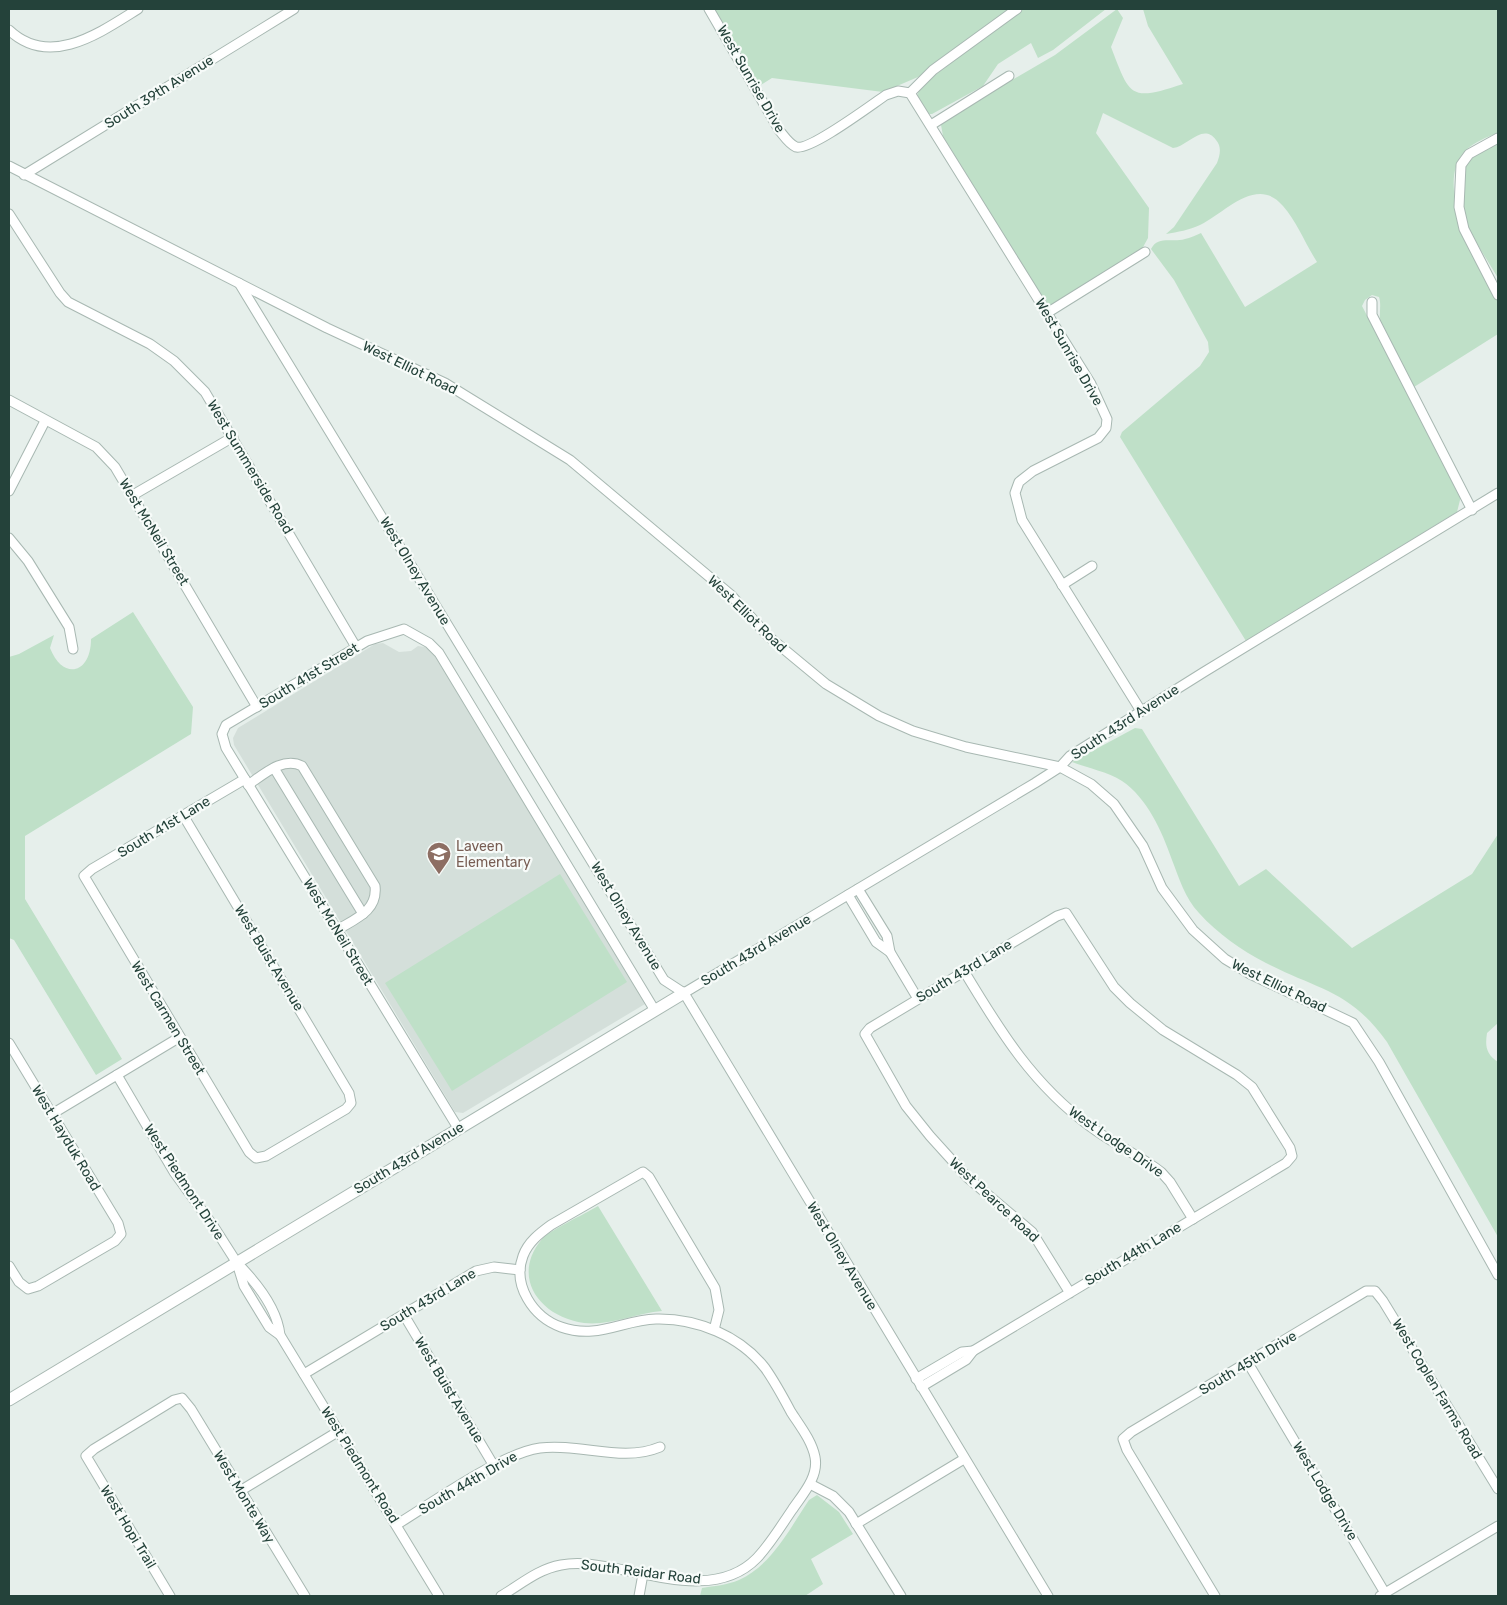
<svg xmlns="http://www.w3.org/2000/svg" width="1507" height="1605" font-family="Rubik,sans-serif">
<rect width="100%" height="100%" fill="#e6efeb"/>
<polygon fill="#d4dfda" points="383,643 399,652 411,651 418,646 425,647 433,653 645,1004 463,1113 455,1112 234,745 233,738 238,728 375,644"/>
<g fill="#bfe0c8">
<polygon points="712,9 1010,9 965,44 918,77 883,92 772,78 759,86"/>
<polygon points="1021,9 1106,9 1053,50 1038,58 1031,43 998,64 983,86 932,114 928,114 917,96 921,86"/>
<path d="M 1117,9 L 1123,18 L 1111,47 C 1130,96 1129,102 1183,84 L 1148,26 L 1143,9 L 1498,9 L 1498,133 C 1487,137 1474,142 1465,151 C 1437,180 1468,243 1482,273 C 1487,283 1496,293 1498,304 C 1500,312 1498,325 1498,334 L 1414,387 L 1381,325 C 1378,316 1382,306 1379,297 L 1372,295 L 1365,300 L 1362,306 L 1461,496 L 1457,512 L 1246,641 L 1120,437 L 1122,432 L 1200,366 L 1209,352 L 1208,342 L 1174,280 L 1151,249 C 1158,235 1172,243 1185,239 C 1190,238 1196,235 1201,233 L 1245,307 L 1317,262 C 1306,245 1297,222 1283,206 C 1257,175 1226,212 1200,225 C 1189,230 1178,232 1166,234 L 1174,227 L 1217,163 C 1220,155 1222,147 1216,140 C 1203,122 1187,147 1173,148 L 1103,113 L 1096,133 L 1149,208 L 1148,238 L 1142,249 L 1048,308 L 943,136 L 941,125 L 945,119 L 1055,55 Z"/>
<polygon points="1498,141 1498,278 1468,229 1462,208 1464,165 1469,157"/>
<path d="M 133,612 L 193,707 L 191,734 L 25,836 L 25,899 L 122,1059 L 96,1075 L 14,940 L 9,938 L 9,657 L 19,654 L 54,635 L 50,648 C 63,681 91,674 91,639 Z"/>
<path d="M 1135,728 L 1142,729 L 1239,886 L 1266,869 L 1352,948 L 1472,874 L 1498,834 L 1498,1023 L 1487,1033 C 1485,1046 1486,1054 1498,1062 L 1498,1237 L 1387,1042 C 1350,990 1318,990 1266,963 C 1241,950 1218,934 1199,913 C 1185,898 1179,878 1172,860 C 1162,831 1147,798 1122,781 C 1108,772 1088,768 1072,762 Z"/>
<polygon points="560,874 627,982 452,1091 385,983"/>
<path d="M 598,1206 L 662,1311 C 636,1313 610,1326 584,1323 C 540,1317 510,1277 542,1239 C 550,1230 585,1214 598,1206 Z"/>
<path d="M 817,1495 L 839,1512 L 853,1534 L 811,1559 L 823,1584 L 805,1596 L 700,1596 L 702,1588 C 714,1586 727,1585 739,1580 C 772,1565 790,1528 809,1500 Z"/>
</g>
<g fill="none" stroke-linecap="round" stroke-linejoin="round">
<defs>
<g id="minor">
<path d="M 709,9 L 779,130 C 784,136 789,144 796,147 C 810,151 871,105 886,95 L 898,91 L 910,93"/>
<path d="M 9,30 C 50,69 101,32 138,9"/>
<polyline points="910,93 1091,384 1107,419 1106,428 1098,438 1033,471 1019,482 1015,493 1022,520 1141,711"/>
<polyline points="910,93 933,70 1017,9"/>
<polyline points="931,125 1009,76"/>
<polyline points="1498,138 1469,154 1461,165 1459,207 1464,229 1498,295"/>
<polyline points="9,166 327,328 445,383 570,460 731,595 768,636 826,684 879,716 913,731 966,747 1060,767 1091,784 1114,804 1143,846 1162,888 1193,930 1225,959 1250,974 1353,1023 1379,1062 1498,1275"/>
<polyline points="24,175 294,9"/>
<polyline points="9,214 60,293 68,302 150,344 174,361 205,392 356,647"/>
<polyline points="239,283 664,980 684,993 1048,1596"/>
<polyline points="1372,302 1372,315 1472,510"/>
<polyline points="1047,313 1145,252"/>
<polyline points="9,400 96,447 115,467 257,707"/>
<polyline points="9,491 45,421"/>
<polyline points="133,495 233,437"/>
<polyline points="9,538 28,561 69,627 73,649"/>
<polyline points="1062,585 1092,566"/>
<polyline points="274,768 363,914"/>
<path d="M 248,785 C 263,775 283,756 302,766 L 375,886 C 378,911 355,919 337,930"/>
<polyline points="183,815 349,1093 351,1103 346,1109 266,1156 256,1158 249,1152 84,876 92,869 245,779"/>
<polyline points="858,889 887,936 890,952 918,999"/>
<polyline points="848,895 876,942 890,952"/>
<path d="M 964,971 C 1000,1031 1033,1085 1091,1127 C 1113,1144 1139,1155 1161,1172 L 1170,1182 L 1193,1219"/>
<polyline points="684,993 1035,783 1060,767 1070,756 1204,672 1498,493"/>
<polyline points="9,1043 118,1223 121,1234 115,1241 38,1286 28,1289 19,1282 9,1266"/>
<polyline points="117,1075 174,1172 214,1227 237,1263 244,1286 269,1327 280,1335"/>
<polyline points="52,1114 180,1037"/>
<polyline points="458,1128 226,748 222,734 226,725 367,641 404,629 429,643 439,653 654,1009"/>
<path d="M 237,1263 C 256,1282 277,1307 280,1335 L 439,1596"/>
<polyline points="404,1315 494,1466"/>
<polyline points="1248,1363 1385,1593"/>
<polyline points="304,1374 476,1271 494,1267 520,1270"/>
<polyline points="916,1379 962,1352 973,1351"/>
<polyline points="921,1387 966,1360 973,1351 1286,1163 1292,1156 1290,1148 1252,1087 1237,1075 1163,1030 1130,1003 1114,987 1066,913 1057,916 870,1028 865,1034 906,1106 930,1136 968,1178 1032,1232 1070,1293"/>
<polyline points="810,1484 833,1496 849,1512 901,1596"/>
<polyline points="240,1491 339,1431"/>
<polyline points="856,1524 964,1459"/>
<path d="M 396,1525 C 432,1503 502,1453 540,1448 C 581,1443 622,1463 660,1447"/>
<polyline points="170,1596 86,1456 94,1449 174,1400 182,1398 191,1409 305,1596"/>
<path d="M 501,1596 C 520,1585 538,1569 561,1565 C 582,1561 603,1566 624,1570 C 668,1579 722,1594 757,1558 C 771,1543 781,1526 792,1510 C 802,1495 819,1477 815,1457 C 812,1441 800,1426 791,1412 C 783,1397 775,1382 765,1368 C 740,1336 697,1318 656,1319 C 622,1320 597,1340 561,1327 C 533,1317 512,1285 523,1256 C 528,1242 540,1233 551,1225 L 643,1172 L 649,1177 L 715,1288 L 719,1310 L 714,1330"/>
<polyline points="639,1596 643,1574"/>
<polyline points="1215,1596 1127,1450 1123,1439 1131,1432 1366,1291 1375,1291 1383,1301 1498,1489"/>
<polyline points="1380,1596 1498,1526"/>
</g>
<polyline id="tertiary" points="9,1400 684,993"/>
</defs>
<use href="#minor" stroke="#a8b8b2" stroke-width="11"/>
<use href="#tertiary" stroke="#a8b8b2" stroke-width="13"/>
<use href="#minor" stroke="#fff" stroke-width="9"/>
<use href="#tertiary" stroke="#fff" stroke-width="11"/>
</g>
<defs>
<symbol id="school-pin" viewBox="-11 -11 22 30"><path d="M0 17L-7.5 6A9.5 9.5 0 1 1 7.5 6Z" fill="#8d6e63" stroke="#f7fbf9"/><path d="M0-5L7-2L0 1L-7-2ZM-4 1L0 2.5L4 1V4Q0 6-4 4Z" fill="#fff"/></symbol>
</defs>
<g fill-rule="evenodd">
<use href="#school-pin" x="425" y="840" width="28" height="38"/>
</g>
<g text-anchor="middle" dominant-baseline="central" stroke-width="4.5" stroke-linejoin="round" paint-order="stroke">
<g font-size="14" fill="#24423a" stroke="#f7fbf9">
<text transform="translate(751 79) rotate(60)">West Sunrise Drive</text>
<text transform="translate(159 92) rotate(-32)">South 39th Avenue</text>
<text transform="translate(1069 352) rotate(60)">West Sunrise Drive</text>
<text transform="translate(410 368) rotate(26)">West Elliot Road</text>
<text transform="translate(250 467) rotate(59)">West Summerside Road</text>
<text transform="translate(154 532) rotate(59)">West McNeil Street</text>
<text transform="translate(415 571) rotate(59)">West Olney Avenue</text>
<text transform="translate(747 614) rotate(44)">West Elliot Road</text>
<text transform="translate(309 676) rotate(-31)">South 41st Street</text>
<text transform="translate(1125 722) rotate(-33)">South 43rd Avenue</text>
<text transform="translate(164 827) rotate(-31)">South 41st Lane</text>
<text transform="translate(626 916) rotate(59)">West Olney Avenue</text>
<text transform="translate(338 932) rotate(59)">West McNeil Street</text>
<text transform="translate(756 950) rotate(-31)">South 43rd Avenue</text>
<text transform="translate(269 958) rotate(59)">West Buist Avenue</text>
<text transform="translate(964 971) rotate(-31)">South 43rd Lane</text>
<text transform="translate(1279 986) rotate(26)">West Elliot Road</text>
<text transform="translate(168 1018) rotate(59)">West Carmen Street</text>
<text transform="translate(66 1138) rotate(59)">West Hayduk Road</text>
<text transform="translate(1116 1142) rotate(35)">West Lodge Drive</text>
<text transform="translate(409 1158) rotate(-31)">South 43rd Avenue</text>
<text transform="translate(184 1182) rotate(57)">West Piedmont Drive</text>
<text transform="translate(994 1200) rotate(43)">West Pearce Road</text>
<text transform="translate(1133 1254) rotate(-31)">South 44th Lane</text>
<text transform="translate(842 1256) rotate(59)">West Olney Avenue</text>
<text transform="translate(428 1300) rotate(-31)">South 43rd Lane</text>
<text transform="translate(1248 1363) rotate(-31)">South 45th Drive</text>
<text transform="translate(1437 1389) rotate(59)">West Coplen Farms Road</text>
<text transform="translate(449 1390) rotate(59)">West Buist Avenue</text>
<text transform="translate(360 1465) rotate(58)">West Piedmont Road</text>
<text transform="translate(468 1483) rotate(-30)">South 44th Drive</text>
<text transform="translate(1325 1491) rotate(59)">West Lodge Drive</text>
<text transform="translate(244 1497) rotate(59)">West Monte Way</text>
<text transform="translate(128 1527) rotate(59)">West Hopi Trail</text>
<text transform="translate(641 1572) rotate(7)">South Reidar Road</text>
</g>
<g font-size="14" fill="#785e54" stroke="#f7fbf9" text-anchor="start">
<text x="456" y="846">Laveen<tspan x="456" dy="16">Elementary</tspan></text>
</g>
</g>
<rect width="1507" height="1605" fill="none" stroke="#24423a" stroke-width="20"/>
</svg>
